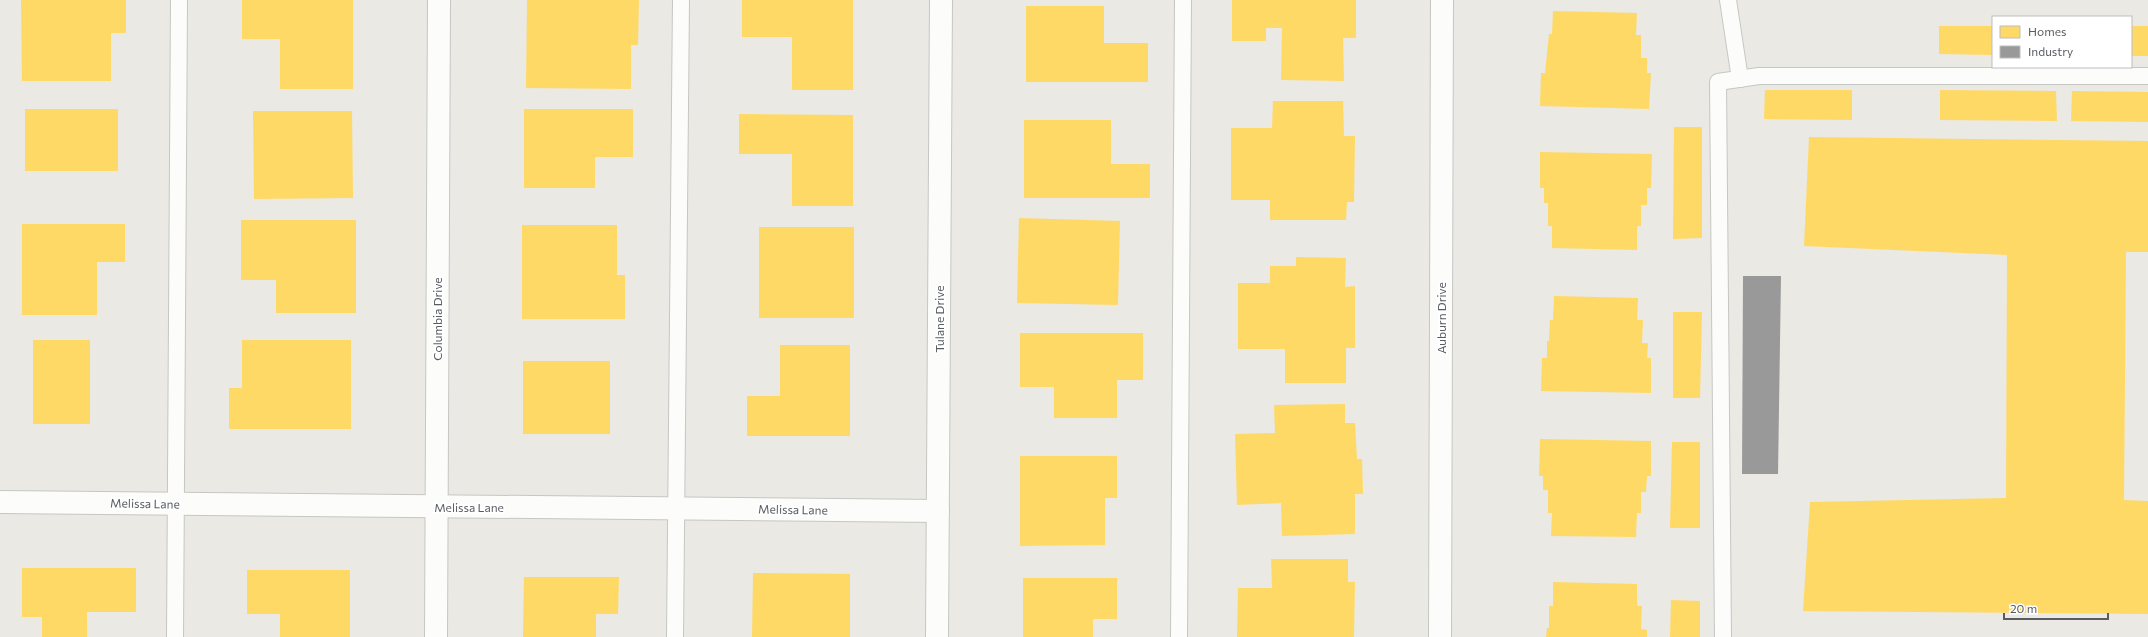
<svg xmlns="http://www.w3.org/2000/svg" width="2148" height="637" font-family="Commissioner,sans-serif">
<rect width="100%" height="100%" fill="#eae9e3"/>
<g fill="#ffd966">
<polygon points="21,0 126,0 126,33 111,33 111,81 22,81"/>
<polygon points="242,0 353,0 353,89 280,89 280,39 242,39"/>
<polygon points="527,0 639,0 638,45 631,45 631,89 526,88"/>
<polygon points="742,0 853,0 853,90 792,90 792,37 742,37"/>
<polygon points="1232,0 1356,0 1356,38 1343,38 1344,81 1281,80 1282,28 1266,28 1266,41 1232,41"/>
<polygon points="1026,6 1104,6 1104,43 1148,43 1148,82 1026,82"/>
<polygon points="1553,11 1637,13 1636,35 1641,35 1641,58 1647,58 1647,73 1651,73 1649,109 1540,106 1541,73 1545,73 1549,34 1552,34"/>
<polygon points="1939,26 1993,26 1993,55 1939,54"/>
<rect x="2131" y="26" width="17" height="30"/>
<polygon points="1765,90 1852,90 1852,120 1764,119"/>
<polygon points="1940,90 2056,91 2057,121 1940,120"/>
<polygon points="2072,91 2148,92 2148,122 2071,121"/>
<polygon points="1273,101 1343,101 1344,136 1355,136 1354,202 1347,202 1346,220 1270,220 1270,200 1231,200 1231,128 1272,128"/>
<rect x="25" y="109" width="93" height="62"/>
<polygon points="524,109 633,109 633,157 595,157 595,188 524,188"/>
<polygon points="253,111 352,111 353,198 254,199"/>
<polygon points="739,114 853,115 853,206 792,206 792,154 739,154"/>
<polygon points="1024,120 1111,120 1111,164 1150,164 1150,198 1024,198"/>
<polygon points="1674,127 1702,127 1702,238 1673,239"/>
<polygon points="1809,137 2148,141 2148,252 2126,252 2124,500 2148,501 2148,614 1803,611 1810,502 2006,498 2007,255 1804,246"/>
<polygon points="1540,152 1652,154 1651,188 1647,188 1647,205 1641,205 1641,226 1637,226 1637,250 1552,248 1552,226 1548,226 1548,203 1544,203 1544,188 1540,188"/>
<polygon points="1019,218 1120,221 1118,305 1017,303"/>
<polygon points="241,220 356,220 356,313 276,313 276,280 241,280"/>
<polygon points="22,224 125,224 125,262 97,262 97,315 22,315"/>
<polygon points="522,225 617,225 617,275 625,275 625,319 522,319"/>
<rect x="759" y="227" width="95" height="91"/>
<polygon points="1296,257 1346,258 1345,287 1355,286 1355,348 1346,348 1346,383 1285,383 1285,349 1238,349 1238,283 1270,283 1270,266 1296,266"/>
<polygon points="1554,296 1638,298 1637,320 1643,320 1642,343 1648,343 1647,358 1651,358 1651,393 1541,391 1542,358 1547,358 1547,341 1549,341 1550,320 1553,320"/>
<polygon points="1673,312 1702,312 1700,398 1673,398"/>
<polygon points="1020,333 1143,333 1143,380 1117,380 1117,418 1054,418 1054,387 1020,387"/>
<rect x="33" y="340" width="57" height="84"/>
<polygon points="242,340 351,340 351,429 229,429 229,388 242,388"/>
<polygon points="780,345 850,345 850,436 747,436 747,396 780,396"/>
<rect x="523" y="361" width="87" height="73"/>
<polygon points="1345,404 1345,423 1355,423 1357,459 1362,459 1363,494 1355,494 1355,534 1282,536 1281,503 1237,505 1235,434 1275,433 1274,405"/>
<polygon points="1540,439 1651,441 1651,476 1647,476 1646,492 1641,492 1641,513 1637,513 1636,537 1551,536 1552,513 1548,513 1548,490 1543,490 1543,476 1539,476"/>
<polygon points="1672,442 1700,442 1700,528 1670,528"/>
<polygon points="1020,456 1117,456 1117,498 1105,498 1105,545 1020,546"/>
<polygon points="1271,559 1348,559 1348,582 1355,582 1354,637 1237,637 1238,588 1272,588"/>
<polygon points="22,568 136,568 136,612 87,612 87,637 42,637 42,617 22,617"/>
<polygon points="247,570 350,570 350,637 280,637 280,614 247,614"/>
<polygon points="753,573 850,574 850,637 752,637"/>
<polygon points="524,577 619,577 618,614 596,614 596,637 523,637"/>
<polygon points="1023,578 1117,578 1117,619 1093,619 1093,637 1023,637"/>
<polygon points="1553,582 1637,584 1637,606 1642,606 1641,629 1647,630 1647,637 1546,637 1547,628 1549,628 1549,606 1553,606"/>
<polygon points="1671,600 1700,601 1700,637 1670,637"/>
</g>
<polygon fill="#999" points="1743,276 1781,276 1778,474 1742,474"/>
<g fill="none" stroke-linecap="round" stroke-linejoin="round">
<defs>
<g id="service">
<polyline points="1728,0 1740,79"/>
<polyline points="175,637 179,0"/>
<polyline points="675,637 681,0"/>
<polyline points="1179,637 1183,0"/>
<polyline points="1723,637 1718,82 1759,76 2148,76"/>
</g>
<g id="minor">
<polyline points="0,502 938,511"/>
<polyline points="436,637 439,0"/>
<polyline points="937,637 941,0"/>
<polyline points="1440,637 1442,0"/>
</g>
</defs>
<use href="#service" stroke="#c6c6c4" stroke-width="18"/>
<use href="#minor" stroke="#c6c6c4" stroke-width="24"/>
<use href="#service" stroke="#fcfcfb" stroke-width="16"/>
<use href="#minor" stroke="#fcfcfb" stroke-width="22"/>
</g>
<g text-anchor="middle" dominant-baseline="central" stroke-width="4" stroke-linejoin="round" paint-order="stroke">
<g font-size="12" fill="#595d62" stroke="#fff">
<text transform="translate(1441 318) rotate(-90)">Auburn Drive</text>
<text transform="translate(437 319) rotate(-90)">Columbia Drive</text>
<text transform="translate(939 319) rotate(-90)">Tulane Drive</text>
<text transform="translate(145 503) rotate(1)">Melissa Lane</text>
<text x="469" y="507">Melissa Lane</text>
<text transform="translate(793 509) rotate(1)">Melissa Lane</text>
</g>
</g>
<rect x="1992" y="16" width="140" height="52" fill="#ffffff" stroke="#bdbec0"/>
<rect x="2000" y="26" width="20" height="12" fill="#ffd966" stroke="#bdbec0"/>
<text x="2028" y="36" font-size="12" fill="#595d62">Homes</text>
<rect x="2000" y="46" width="20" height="12" fill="#999999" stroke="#bdbec0"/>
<text x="2028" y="56" font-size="12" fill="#595d62">Industry</text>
<path d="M2004 613v6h104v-6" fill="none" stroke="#595d62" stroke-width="2"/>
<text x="2010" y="613" font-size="12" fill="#595d62" stroke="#ffffff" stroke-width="3" paint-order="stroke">20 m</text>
</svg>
